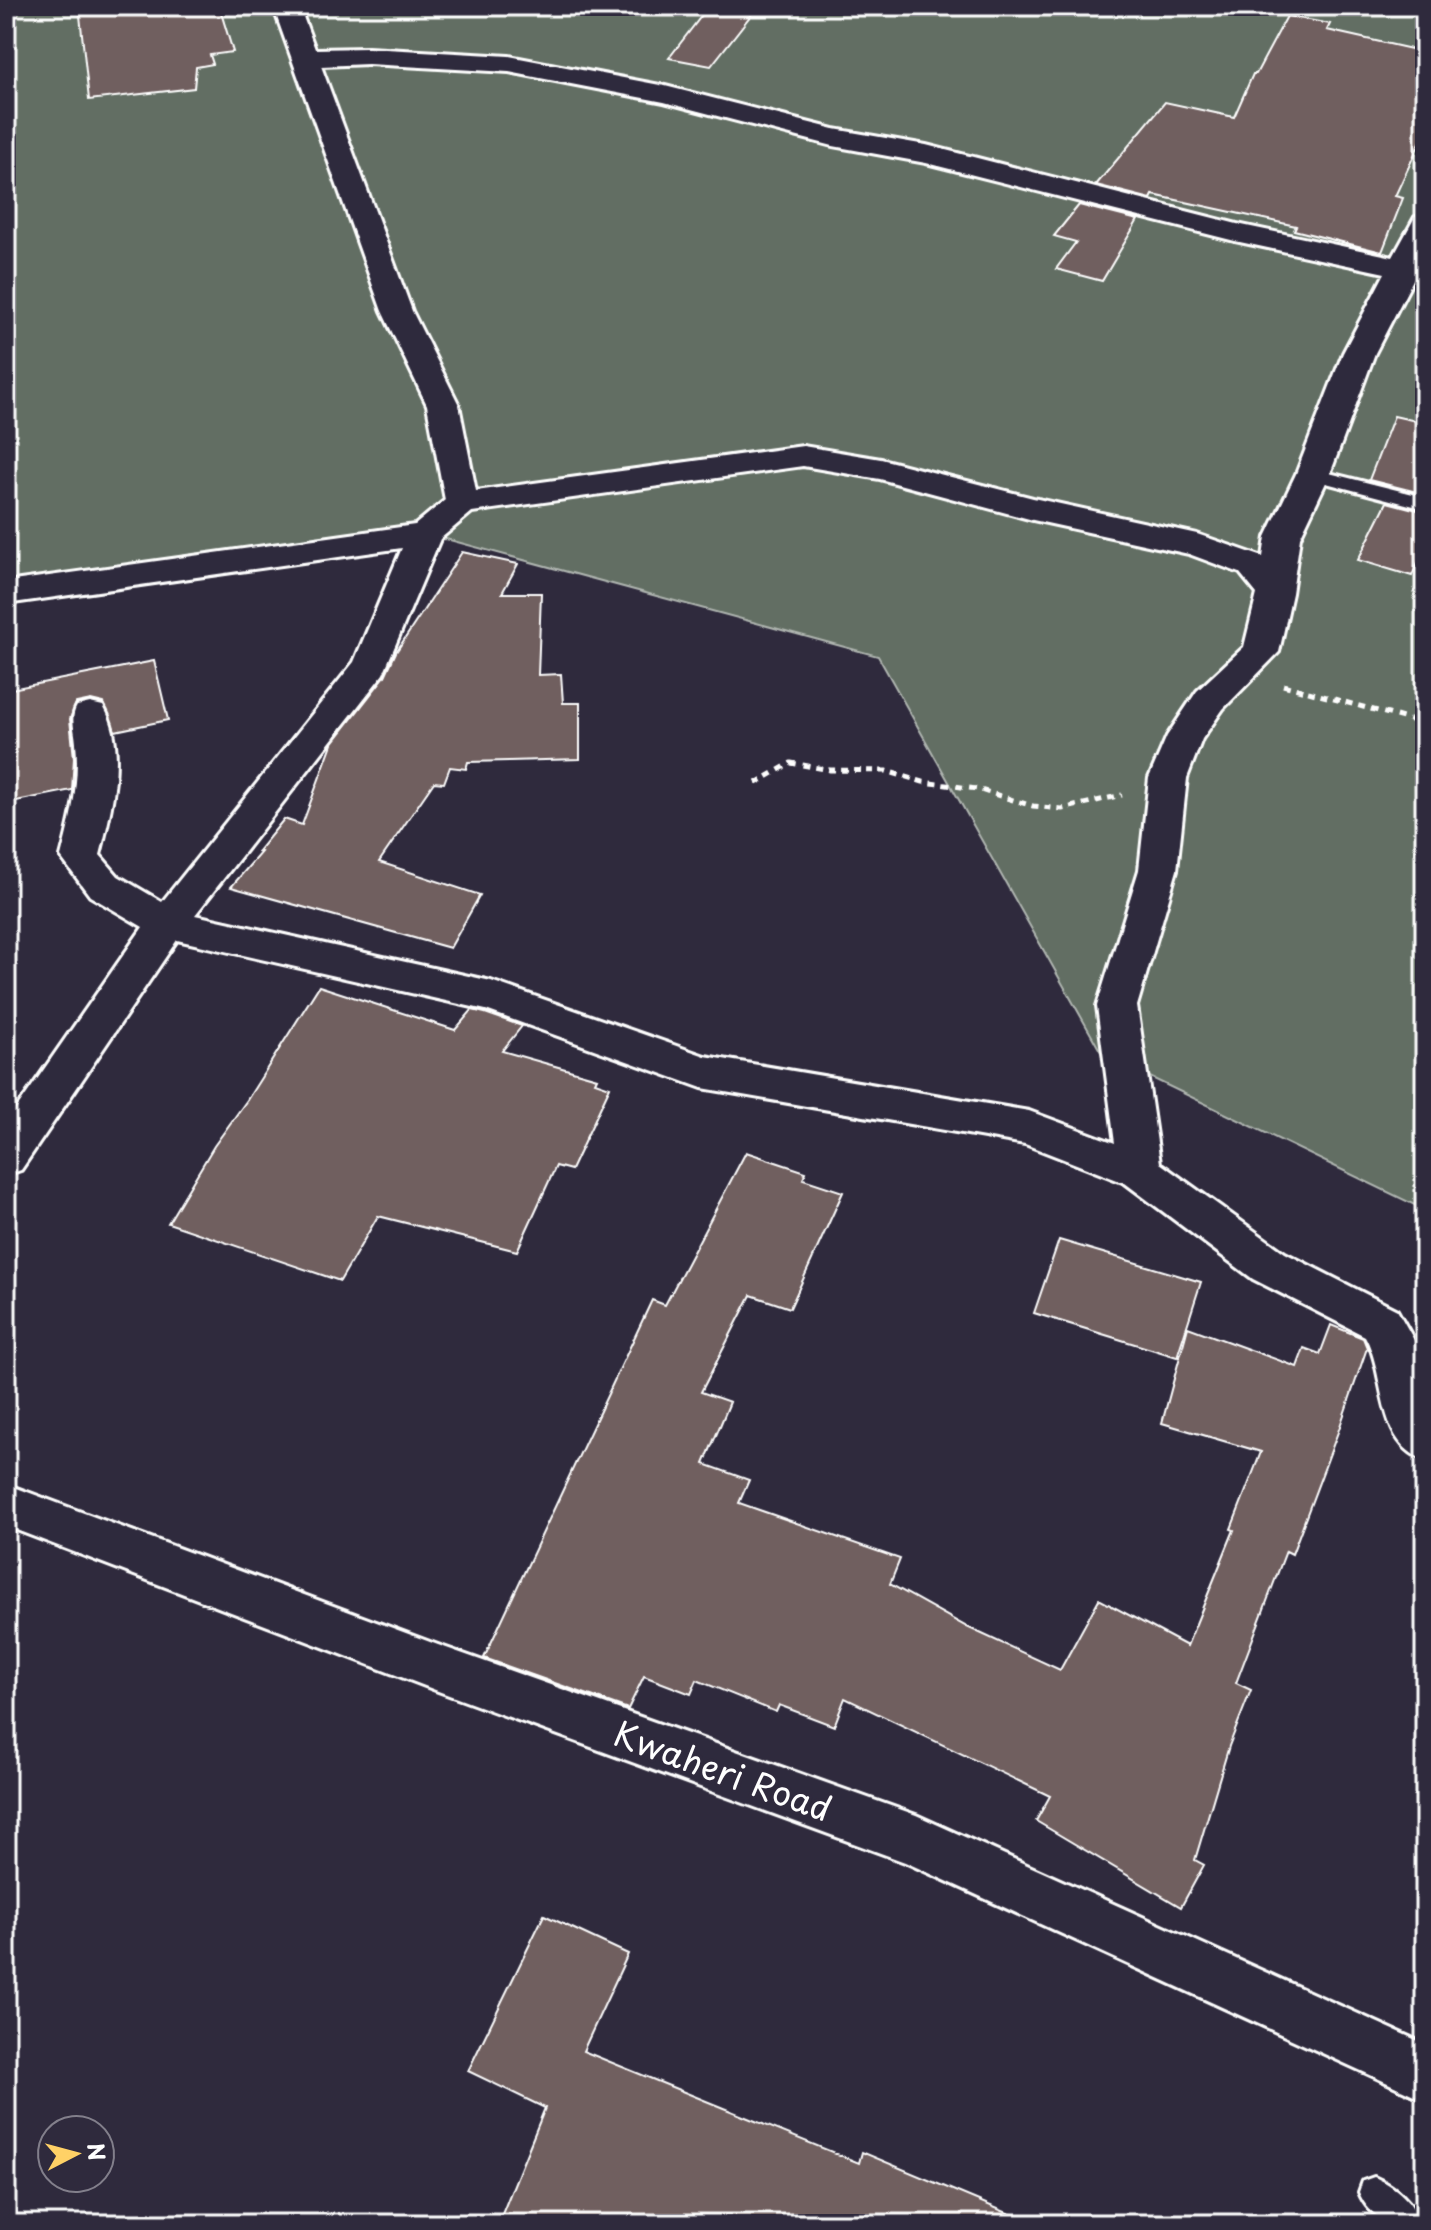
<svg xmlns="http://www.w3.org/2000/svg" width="1431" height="2230" font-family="'Playpen Sans',sans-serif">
<rect width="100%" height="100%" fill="#2f2a3d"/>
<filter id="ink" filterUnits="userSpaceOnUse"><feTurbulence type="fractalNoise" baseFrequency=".0125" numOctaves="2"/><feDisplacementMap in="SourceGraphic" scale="16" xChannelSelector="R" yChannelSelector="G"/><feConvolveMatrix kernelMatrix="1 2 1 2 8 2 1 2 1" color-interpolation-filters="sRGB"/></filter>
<g filter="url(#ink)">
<polygon fill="#626e63" stroke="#b0b6b1" stroke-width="2" points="6,6 1425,6 1425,1210 1102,1054 878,656 446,539 6,590"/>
<g fill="#705e5e" stroke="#fff" stroke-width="2">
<polygon points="79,6 219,6 233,52 210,55 213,64 196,67 194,88 89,100"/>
<polygon points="709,6 758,6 711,66 669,58"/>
<polygon points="1287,16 1330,24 1327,30 1425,52 1425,132 1395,196 1403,198 1382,252 1294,230 1296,226 1153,195 1151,199 1096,185 1165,102 1234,117 1253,74 1256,74"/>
<polygon points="1079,205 1138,220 1102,281 1056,269 1076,242 1054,236"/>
<polygon points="1394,416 1425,423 1425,494 1369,480"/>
<polygon points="1387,502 1425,512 1425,546 1412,576 1358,560"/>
<polygon points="462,552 518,564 502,593 541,593 538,675 561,674 563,703 580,703 580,759 468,762 466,769 450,767 444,783 434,782 379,862 480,895 450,948 231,887 261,852 258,851 284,819 302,825 332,744 385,676 396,652"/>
<polygon points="154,661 168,720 115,731 104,703 91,700 76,703 70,719 74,758 72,790 6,803 6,690"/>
<polygon points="319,986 455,1030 472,1010 485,1013 522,1026 502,1051 597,1078 595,1082 610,1087 571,1170 556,1166 517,1251 378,1216 340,1281 168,1223 214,1146 247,1100"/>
<polygon points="746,1152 806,1172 803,1179 843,1192 790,1308 751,1295 701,1392 730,1402 704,1464 749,1480 739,1503 900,1559 890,1584 967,1627 1060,1670 1099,1599 1187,1646 1234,1530 1231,1529 1261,1452 1162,1423 1188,1327 1297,1367 1304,1348 1320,1354 1331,1325 1363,1338 1367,1348 1338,1432 1292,1554 1286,1551 1236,1683 1251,1690 1229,1746 1195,1860 1204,1865 1181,1907 1036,1821 1050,1796 845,1698 834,1726 779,1705 776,1712 697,1680 691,1694 644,1676 628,1709 484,1658 652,1300 665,1305"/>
<polygon points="1059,1240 1201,1282 1177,1357 1034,1313"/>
<polygon points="544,1915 628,1954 583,2051 859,2163 862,2152 1034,2224 498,2224 545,2108 468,2071"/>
</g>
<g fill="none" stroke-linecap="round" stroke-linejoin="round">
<defs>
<g id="service">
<polygon points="1313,469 1425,497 1425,509 1307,478 1304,474 1307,470"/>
<path d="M 1374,2177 C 1395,2186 1414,2202 1420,2224 C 1392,2224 1371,2221 1359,2192 L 1363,2181 Z"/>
</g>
<g id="minor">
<path d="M 273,6 L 299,6 L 315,49 L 368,48 L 509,56 L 665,86 L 834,129 L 926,145 L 1237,224 L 1393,257 L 1415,217 L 1425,214 L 1425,253 L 1419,268 L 1375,353 L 1330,474 L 1300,537 L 1292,593 L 1279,652 L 1223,709 L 1202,739 L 1187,778 L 1177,870 L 1137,1006 L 1160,1163 L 1285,1253 L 1397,1310 L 1419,1349 L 1425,1381 L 1425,1460 C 1375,1442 1387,1375 1365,1336 L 1253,1279 L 1125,1183 L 1025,1144 L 702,1088 L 486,1010 L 177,940 L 21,1170 L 6,1175 L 6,1124 L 143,927 L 90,896 L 61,857 C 71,819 80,782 76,743 C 75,729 70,718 77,706 L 90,703 L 103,706 C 128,748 111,811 100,855 L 118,876 L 162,902 L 354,662 L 402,548 L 6,604 L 6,582 L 415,525 L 445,500 L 427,405 L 382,311 ZM 368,64 L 509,72 L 664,102 L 833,146 L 926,163 L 1235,241 L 1385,273 L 1343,353 L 1296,474 L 1266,537 L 1263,557 L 1197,534 L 1033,498 L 881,459 L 803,446 L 476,491 L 459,405 L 412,311 L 321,66 ZM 803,466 L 880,479 L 1033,520 L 1189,554 L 1240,573 L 1257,594 L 1244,647 L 1197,691 L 1167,736 L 1149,778 L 1139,870 L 1097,1006 L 1115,1143 L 1029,1111 L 705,1056 L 491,981 L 195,915 L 383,674 L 440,539 L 472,512 Z"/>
<polygon points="1409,6 1425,6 1425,15 1413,12"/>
<polygon points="6,1484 438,1645 916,1815 1425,2044 1425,2100 905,1862 438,1691 6,1526"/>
</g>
</defs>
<use href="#service" stroke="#fff" stroke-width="6"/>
<use href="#minor" stroke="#fff" stroke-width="6"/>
<g stroke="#fff" stroke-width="5" stroke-dasharray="7 6" stroke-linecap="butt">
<polyline points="1283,685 1425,724"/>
<polyline points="756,783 791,763 830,770 886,771 923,782 977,789 1033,806 1062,809 1122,795"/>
</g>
<use href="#service" fill="#2f2a3d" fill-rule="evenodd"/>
<use href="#minor" fill="#2f2a3d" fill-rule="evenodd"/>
</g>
</g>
<g text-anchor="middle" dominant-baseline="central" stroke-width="6" stroke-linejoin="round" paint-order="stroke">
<g font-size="34" fill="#fff" stroke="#2f2a3d">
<text transform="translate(723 1770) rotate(20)">Kwaheri Road</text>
</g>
</g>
<rect width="1431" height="2230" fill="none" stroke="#2f2a3d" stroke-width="32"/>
<rect x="16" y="16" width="1399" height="2198" fill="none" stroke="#fff" stroke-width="3" filter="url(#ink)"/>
<g transform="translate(76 2154) rotate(84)"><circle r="38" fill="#2f2a3d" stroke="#827f8b" stroke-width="2"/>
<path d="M0-6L14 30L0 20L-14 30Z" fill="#ffd166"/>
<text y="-12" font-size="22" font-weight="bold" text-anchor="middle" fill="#ffffff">N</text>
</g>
</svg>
